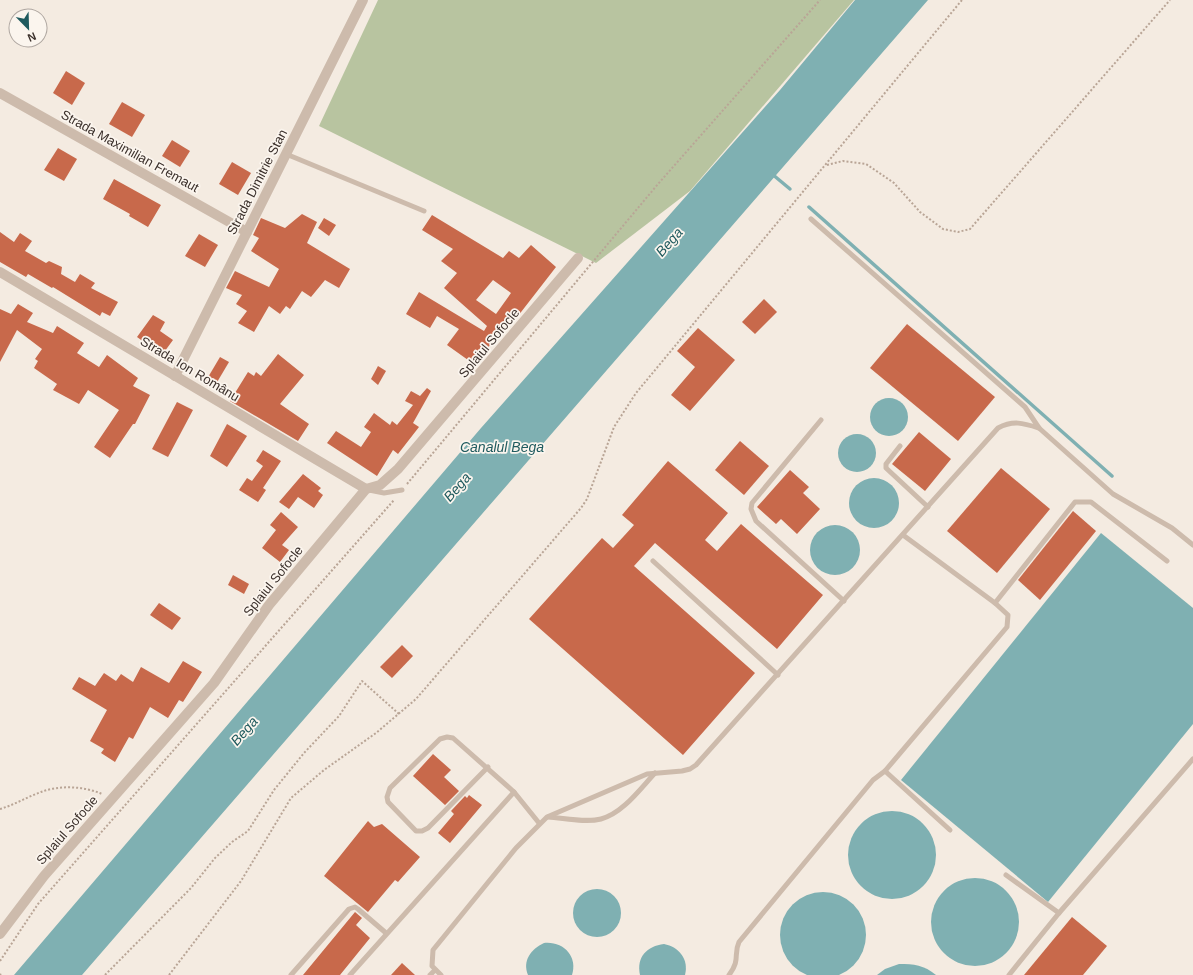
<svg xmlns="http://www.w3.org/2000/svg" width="1193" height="975" font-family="Helvetica,sans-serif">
<rect width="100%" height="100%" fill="#f4ebe1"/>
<polygon fill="#b8c4a0" points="378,0 854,0 690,191 596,263 319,126"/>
<g fill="#7fb0b2">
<polygon points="855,0 928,0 82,975 14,975 481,428 780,90"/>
<circle cx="889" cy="417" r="19"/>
<circle cx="857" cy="453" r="19"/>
<circle cx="874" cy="503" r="25"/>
<circle cx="835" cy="550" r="25"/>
<polygon points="1101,533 1193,608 1193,724 1048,902 901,780"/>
<circle cx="892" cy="855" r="44"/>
<circle cx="975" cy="922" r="44"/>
<circle cx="597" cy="913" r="24"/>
<circle cx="823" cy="935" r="43"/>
<path d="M 544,943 C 563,941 578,956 572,975 L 528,975 C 522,961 531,949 544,943 Z"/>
<path d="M 664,944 C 679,947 689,959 685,975 L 640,975 C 636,957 647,946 664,944 Z"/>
<path d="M 899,964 C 914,964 924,965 936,975 L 877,975 L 885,969 Z"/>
</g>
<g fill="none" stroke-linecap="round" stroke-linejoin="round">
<g stroke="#7fb0b2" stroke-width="3.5">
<polyline points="772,174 790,189"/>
<polyline points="809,207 1112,476"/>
</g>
</g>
<g fill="#c8694b" fill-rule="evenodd">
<polygon points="66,71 85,83 72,105 53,93"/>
<polygon points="122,102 145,115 132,137 109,124"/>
<polygon points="172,140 190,151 180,167 162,156"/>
<polygon points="58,148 77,159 64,181 44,170"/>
<polygon points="232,162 251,173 238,195 219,184"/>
<polygon points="114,179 161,205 148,227 129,216 130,214 103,199"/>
<polygon points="302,214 317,222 307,243 350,269 339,288 325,280 311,297 302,291 290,309 286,306 280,314 269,306 254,332 238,323 247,311 236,304 242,295 226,288 235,271 269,287 279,269 251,251 259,238 253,235 261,218 285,228"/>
<path d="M 432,215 L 503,258 L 509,251 L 519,258 L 531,245 L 556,267 L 511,325 L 504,321 L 490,338 L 493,341 L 475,365 L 447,345 L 459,329 L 437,316 L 430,328 L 406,314 L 419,292 L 484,331 L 487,326 L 444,288 L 457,273 L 441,261 L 453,249 L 422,230 ZM 493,280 L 511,293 L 496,314 L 476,300 Z"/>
<polygon points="324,218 336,225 329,236 318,228"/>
<polygon points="0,232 14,242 20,233 32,241 25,251 46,263 49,261 62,267 61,274 75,282 80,274 95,283 91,288 118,302 110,316 102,312 100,316 53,287 52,288 28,274 26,277 0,262"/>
<polygon points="199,234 218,245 205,267 185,256"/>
<polygon points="764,299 777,312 755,334 742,322"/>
<polygon points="18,304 33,313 27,322 53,333 57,326 84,343 77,353 99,367 107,355 138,378 133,386 150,395 135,424 133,424 110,458 94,447 119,410 88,390 79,404 53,390 57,384 34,368 38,361 35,359 42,349 17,330 0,362 0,309 11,314"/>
<polygon points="153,315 165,322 160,331 173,340 162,355 137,337"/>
<polygon points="907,324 995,397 958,441 870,368"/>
<polygon points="698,328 735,360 690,411 671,395 695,367 677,351"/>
<polygon points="278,354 304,375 280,404 309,424 298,441 230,401 248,372 254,376 256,372 261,376"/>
<polygon points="220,357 229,362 213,389 204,384"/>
<polygon points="378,366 386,371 378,385 371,379"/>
<polygon points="427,388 431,391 413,423 419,427 398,454 393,450 377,476 327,443 336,431 361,447 371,432 364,427 374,413 390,425 392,421 397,425 413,405 405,401 411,391 420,396"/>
<polygon points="177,402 193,410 168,457 152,449"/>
<polygon points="227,424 247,436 227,467 210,456"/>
<polygon points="919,432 951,459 925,491 892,464"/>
<polygon points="740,441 769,466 744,495 715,470"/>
<polygon points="263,450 281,461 263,488 266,490 258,502 239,490 247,478 252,481 263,466 256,461"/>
<polygon points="668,461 728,513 705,540 717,551 741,524 823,595 777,649 655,543 634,566 755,673 683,755 529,619 602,538 613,548 634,525 622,515"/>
<polygon points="1001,468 1050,509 997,573 947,531"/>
<polygon points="790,470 809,487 803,493 820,509 797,534 781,519 776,524 757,507"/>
<polygon points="303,474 321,488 318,491 323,495 314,508 298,497 289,509 279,502"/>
<polygon points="1073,511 1096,531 1040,600 1018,580"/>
<polygon points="281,512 298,527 282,545 289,550 280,562 262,548 276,530 270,525"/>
<polygon points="233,575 249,584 244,594 228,585"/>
<polygon points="159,603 181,618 172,630 150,615"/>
<polygon points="402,645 413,656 392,678 380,667"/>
<polygon points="183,661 202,672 183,702 179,700 168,718 150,707 133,739 129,737 115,762 101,753 104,749 90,741 107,710 72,689 79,677 95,686 104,673 116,681 121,674 133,682 141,667 169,683"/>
<polygon points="433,754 451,770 444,777 459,791 445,805 413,776"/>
<polygon points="469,795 482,805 450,843 438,833 454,814 451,811 465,796 467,798"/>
<polygon points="368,821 374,827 382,824 420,857 398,882 395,880 368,912 324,876"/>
<polygon points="355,912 362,918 356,925 370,938 340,975 303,975"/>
<polygon points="1072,917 1107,946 1083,975 1024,975"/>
<polygon points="402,963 415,975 391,975"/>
</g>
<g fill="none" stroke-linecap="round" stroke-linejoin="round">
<g stroke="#b9a596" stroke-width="2" stroke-dasharray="2 2" stroke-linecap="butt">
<polyline points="827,165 843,161 866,164 894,183 920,212 943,229 958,232 970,229 1170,0"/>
<polyline points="407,484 658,184 820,0"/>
<path d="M 0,809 C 14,805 27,797 41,792 C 59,785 84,786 102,794"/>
<polyline points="0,961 38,904 394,500"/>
<polyline points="0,974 1,975"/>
<polyline points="105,975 191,888 215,858 232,842 248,831 274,790 304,753 339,716 362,681 399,714"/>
<polyline points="169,975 241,881 291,798 324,770 376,733 416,699 581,508 587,499 614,427 636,393 962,0"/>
</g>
<g stroke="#cdbbac" stroke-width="5">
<polyline points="286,154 424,211"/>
<polyline points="811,219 1025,407 1039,428 1113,494 1172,528 1193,545"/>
<polyline points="821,420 752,503 751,509 756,521 844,601"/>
<polyline points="900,446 886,464 886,468 928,507"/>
<polyline points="369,490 384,493 402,490"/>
<polyline points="653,561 778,675"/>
<polyline points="995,603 1075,502 1091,502 1167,561"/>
<polyline points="488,767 428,828 422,831 416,831 388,802 387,797 390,788 440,739 447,737 453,738 514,792 539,823"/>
<polyline points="885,771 950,830"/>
<path d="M 548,817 C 564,818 585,823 601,819 C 623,813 640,789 655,773"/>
<polyline points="1006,875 1059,913"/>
<polyline points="291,975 349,909 355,907 358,909 386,933"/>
<polyline points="350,975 514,792"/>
<polyline points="430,975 435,970"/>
<path d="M 441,975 L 432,966 L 433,950 L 516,848 L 547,817 L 647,774 L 682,771 L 690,769 L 696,765 L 998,428 C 1013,420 1023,423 1039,428"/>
<path d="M 729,975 C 741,959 733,955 739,942 L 873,780 L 885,771 L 1007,627 L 1008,615 L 995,603 L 903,535"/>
<polyline points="1009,975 1059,913 1193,759"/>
</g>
<g stroke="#cdbbac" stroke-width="10">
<polyline points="0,93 247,232"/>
<polyline points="0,272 366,489"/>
<polyline points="175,376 363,0"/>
<polyline points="0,934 44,876 214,683 269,605 366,489 380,485 398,469 578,258"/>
</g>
</g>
<g text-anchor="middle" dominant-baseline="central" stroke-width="3.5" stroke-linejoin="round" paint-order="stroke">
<g font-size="13" fill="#3b302b" stroke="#fbf5ee">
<text transform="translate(130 151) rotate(29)">Strada Maximilian Fremaut</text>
<text transform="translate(257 182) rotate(-63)">Strada Dimitrie Stan</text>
<text transform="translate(489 343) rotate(-50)">Splaiul Sofocle</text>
<text transform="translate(190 369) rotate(31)">Strada Ion Românu</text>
<text transform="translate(273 581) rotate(-51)">Splaiul Sofocle</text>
<text transform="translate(67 830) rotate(-49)">Splaiul Sofocle</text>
</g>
<g font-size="14" font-style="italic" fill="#1f5a5e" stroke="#fbf5ee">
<text transform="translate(669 242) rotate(-49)">Bega</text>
<text x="502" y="447">Canalul Bega</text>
<text transform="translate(457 487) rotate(-49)">Bega</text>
<text transform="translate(244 731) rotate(-49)">Bega</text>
</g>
</g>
<g transform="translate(28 28) rotate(157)"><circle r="19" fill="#fbf5ee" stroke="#aea6a0"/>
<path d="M0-3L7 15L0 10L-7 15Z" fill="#1f5a5e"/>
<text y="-6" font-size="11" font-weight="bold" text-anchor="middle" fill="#3b302b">N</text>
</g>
</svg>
